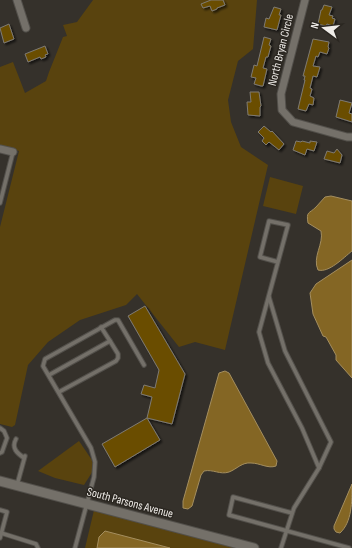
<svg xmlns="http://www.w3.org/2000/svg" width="352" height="548" font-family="'Sofia Sans Condensed',sans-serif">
<defs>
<filter id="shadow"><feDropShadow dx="2" dy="2" stdDeviation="1" flood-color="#0009"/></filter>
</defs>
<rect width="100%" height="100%" fill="#35312b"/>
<g fill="#59430e">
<polygon points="93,0 257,0 253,49 238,61 228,100 231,122 241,147 268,165 225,350 195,342 179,347 137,294 126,305 80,320 48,342 28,365 15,425 12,427 0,424 0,227 19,151 0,145 0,67 13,62 25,93 46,81 49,72 63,37 67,36 63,25 77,22"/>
<polygon points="270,177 303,186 296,214 263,206"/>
<polygon points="79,441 96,466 84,485 55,478 38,471"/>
<polygon points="95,506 255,548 85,548"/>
</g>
<g fill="#846624" stroke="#a48e5f">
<path d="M 331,196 L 352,201 L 352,251 C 343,258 329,273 318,270 C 312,257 324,244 321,231 L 308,223 C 306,211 309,214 316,207 C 319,204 322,200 325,197 Z"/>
<polygon points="352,260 352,378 336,360 336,355 326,337 323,336 313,314 310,293 316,284"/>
<path d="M 225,371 L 229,373 L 277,461 L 276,466 C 268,469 260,463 251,463 C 242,462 237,469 229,472 C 220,475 213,469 204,471 L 201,475 L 192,506 L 188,509 L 183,508 L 183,501 L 219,373 Z"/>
<path d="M 352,484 C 352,502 352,522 340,533 L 336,532 L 334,529 L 334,526 Z"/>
<polygon points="105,531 170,548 97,548 99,537"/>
</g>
<g fill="#6b4e00" stroke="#7e7a73" filter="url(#shadow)">
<polygon points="211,0 223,0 225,5 217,8 217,9 212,11 210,6 203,8 201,4"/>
<polygon points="324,5 332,7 329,15 333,16 332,18 335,19 333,26 327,24 326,26 318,24 321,10 322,10"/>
<polygon points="274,7 281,9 279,15 281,15 277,30 264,27 266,18 269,19"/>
<polygon points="9,24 14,39 4,43 0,28"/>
<polygon points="264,37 271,39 269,45 271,46 268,57 266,57 263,68 267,69 263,86 261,86 254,84 256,78 251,77 254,65 257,66"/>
<polygon points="313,39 329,42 328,47 329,48 327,54 320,52 318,57 316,56 313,66 320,67 317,77 313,76 310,88 312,89 310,96 314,98 313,105 309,104 306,111 298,109 305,80 304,80 305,76 303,76"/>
<polygon points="45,46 48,54 45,55 46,57 41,59 40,57 28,62 25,54"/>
<polygon points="250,92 259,92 261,106 260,107 260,116 248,115 247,102 251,102"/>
<polygon points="340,100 352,103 349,113 352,114 352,122 336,117"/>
<polygon points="264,126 271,132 272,131 284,144 279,150 269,142 266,145 262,141 264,138 258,132"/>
<polygon points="296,141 301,142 302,141 310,143 310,141 317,142 314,151 307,149 305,155 293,150"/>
<polygon points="337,149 342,155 340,163 324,159 327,151 334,153"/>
<polygon points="145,306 185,374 172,424 147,418 152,397 141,394 144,385 155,388 159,370 128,316"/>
<polygon points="147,418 160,440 115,467 102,444"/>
</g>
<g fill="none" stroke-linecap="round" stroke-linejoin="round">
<defs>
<g id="service">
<polyline points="0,203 13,152"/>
<polyline points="278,262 260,257 269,221 288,225 259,332 268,363 302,428 319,468"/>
<polyline points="269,297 285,351 331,442 319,468 294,508 281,548"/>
<polyline points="49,375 110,341 101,327"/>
<polyline points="59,392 116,361 118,358 118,354 110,341"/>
<polyline points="0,428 4,431 7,438 2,452 0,453"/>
<path d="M 16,439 C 11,448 17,453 24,458"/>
<polyline points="17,485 25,456"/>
<polyline points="0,510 7,512 0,538"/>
<polyline points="292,513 233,497 229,515 349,548"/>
<polyline points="1,533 36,544 38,548"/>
<polyline points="75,548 94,477 95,462 91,448 43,366 45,359 115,320 118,320 144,365"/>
</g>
<g id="minor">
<polyline points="17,0 26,28"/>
<polyline points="305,0 281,94 282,110 293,122 347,137 352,137"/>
<polyline points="0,149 13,152"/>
</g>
<polyline id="tertiary" points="0,481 254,548"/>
</defs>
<use href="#service" stroke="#53504b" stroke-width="5.5"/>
<use href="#minor" stroke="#53504b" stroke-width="9"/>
<use href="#tertiary" stroke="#53504b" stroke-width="11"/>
<use href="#service" stroke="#747069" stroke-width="3.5"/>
<use href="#minor" stroke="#747069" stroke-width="7"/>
<use href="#tertiary" stroke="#747069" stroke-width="9"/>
</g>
<g text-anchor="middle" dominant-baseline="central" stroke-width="3" stroke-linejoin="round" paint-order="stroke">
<g font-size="12" fill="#efece8" stroke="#2b2721">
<text transform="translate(281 50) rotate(-76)">North Bryan Circle</text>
<text transform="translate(130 503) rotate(15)">South Parsons Avenue</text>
</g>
</g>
<g transform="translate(324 28) rotate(285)" stroke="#2b2721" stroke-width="3" paint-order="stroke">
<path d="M0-3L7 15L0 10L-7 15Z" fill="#efece8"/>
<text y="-6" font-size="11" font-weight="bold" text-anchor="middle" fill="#efece8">N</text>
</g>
</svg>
